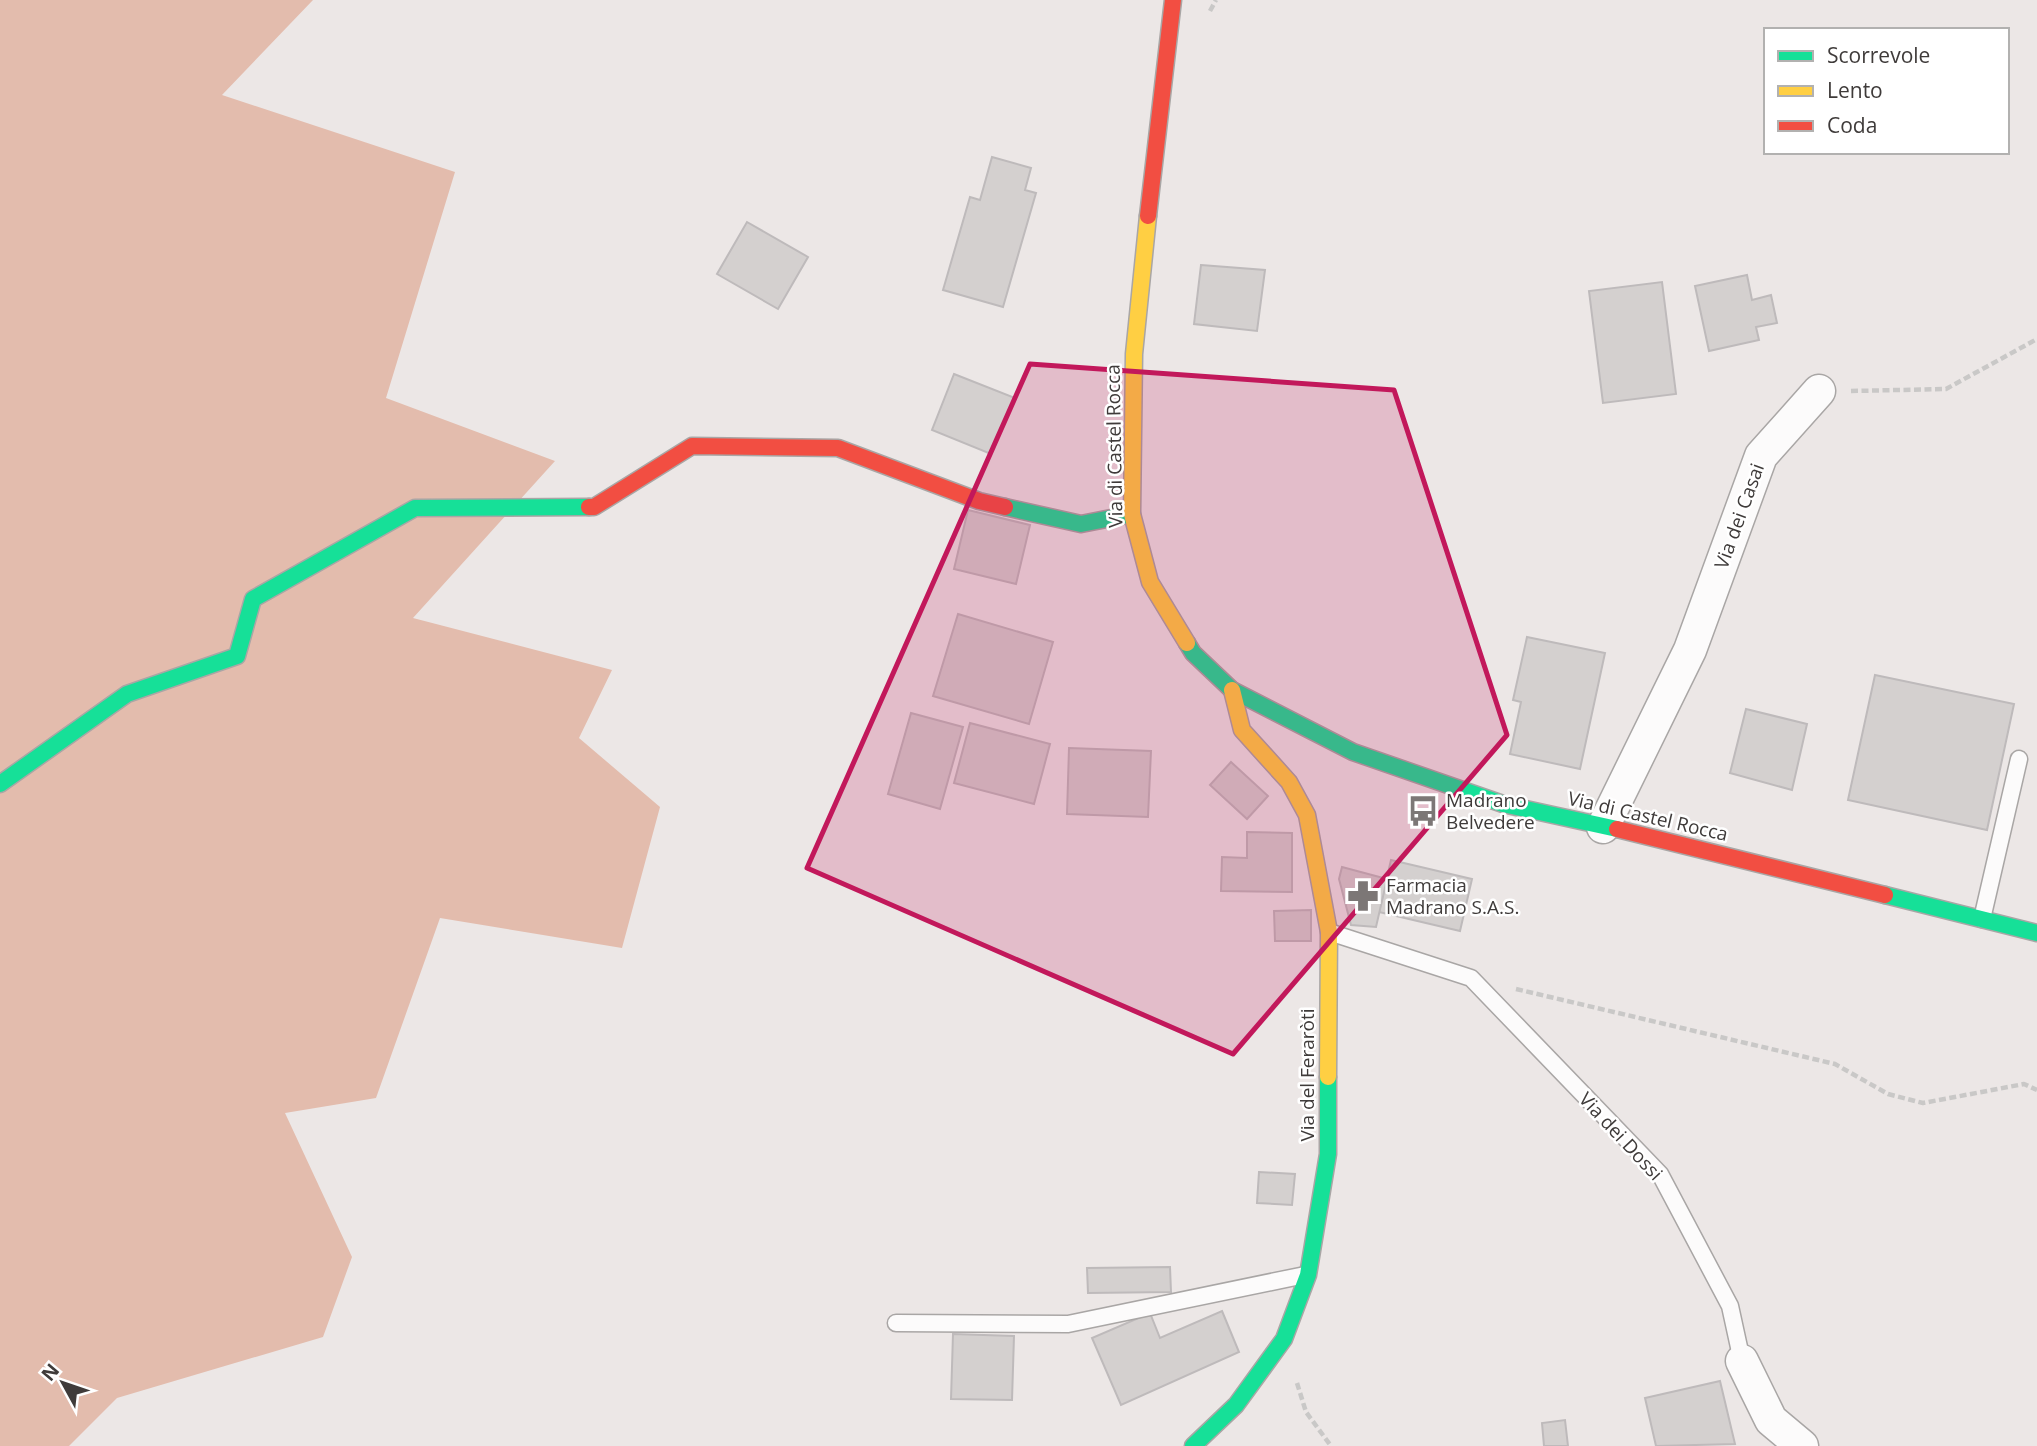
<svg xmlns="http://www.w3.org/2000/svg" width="2037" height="1446" font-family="'Open Sans',sans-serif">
<rect width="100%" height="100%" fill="#ece7e6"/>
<polygon fill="#e3bcad" points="0,0 313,0 222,95 455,172 386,398 555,461 413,618 612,670 579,738 660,807 622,948 440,918 376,1098 285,1113 352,1257 323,1337 117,1398 69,1446 0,1446"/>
<g fill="#d4d0cf" stroke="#bebabb" stroke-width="2">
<polygon points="992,157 1031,168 1025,190 1036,193 1003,307 943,290 970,197 980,200"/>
<polygon points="747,222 808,257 778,309 717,274"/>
<polygon points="1201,265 1265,270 1257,331 1194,324"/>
<polygon points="1747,275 1752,300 1771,295 1777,323 1756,327 1759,340 1709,351 1695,286"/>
<polygon points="1662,282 1676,394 1603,403 1589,291"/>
<polygon points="954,374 1015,398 991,454 932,430"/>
<polygon points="968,510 1030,525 1016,584 954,569"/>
<polygon points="958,614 1053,642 1029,724 933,696"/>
<polygon points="1527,637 1605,653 1580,769 1510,754 1521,702 1513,700"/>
<polygon points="1875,675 2014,704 1987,830 1848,800"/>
<polygon points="1746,709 1807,724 1792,790 1730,773"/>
<polygon points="911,713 963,727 940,809 888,794"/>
<polygon points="970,723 1050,744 1034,804 954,783"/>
<polygon points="1069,748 1151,751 1148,817 1067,814"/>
<polygon points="1231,762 1268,796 1247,819 1210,785"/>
<polygon points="1247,832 1292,833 1292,892 1221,891 1222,857 1247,858"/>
<polygon points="1391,860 1472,879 1460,931 1379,912"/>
<polygon points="1342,867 1387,879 1376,927 1351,925 1339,879"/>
<polygon points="1311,910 1311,941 1275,941 1274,911"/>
<polygon points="1259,1172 1295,1174 1292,1205 1257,1203"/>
<polygon points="1170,1267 1171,1292 1088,1293 1087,1268"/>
<polygon points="1222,1311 1239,1352 1121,1405 1092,1338 1150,1313 1160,1338"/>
<polygon points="953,1334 1014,1336 1012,1400 951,1399"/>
<polygon points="1720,1381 1735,1444 1656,1446 1645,1398"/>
<polygon points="1565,1420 1568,1446 1544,1446 1542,1423"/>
</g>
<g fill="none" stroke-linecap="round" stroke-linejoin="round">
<defs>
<g id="lane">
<polyline points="1982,919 2019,759"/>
<polyline points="1329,932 1471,978 1660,1174 1730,1306 1742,1361"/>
<polyline points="896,1323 1068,1324 1305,1275"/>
</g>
<g id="street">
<polyline points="1603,827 1690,650 1761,456 1819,391"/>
<polyline points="1742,1361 1771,1420 1802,1446"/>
</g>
<g id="fast">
<polyline points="1005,507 1081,524 1132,514"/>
<polyline points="1187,643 1193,653 1232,690 1353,752 1503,804 1617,829"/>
<polyline points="0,784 127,694 237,656 253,599 415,508 589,507"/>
<polyline points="1885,895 2037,933"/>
<polyline points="1193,1446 1236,1405 1284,1339 1308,1275 1328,1154 1328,1077"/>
</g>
<g id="slow">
<polyline points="1148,216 1134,354 1132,514 1150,582 1187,643"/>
<polyline points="1232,690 1242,730 1289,782 1307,815 1329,932 1328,1077"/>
</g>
<g id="jam">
<polyline points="1148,216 1173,0"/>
<polyline points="589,507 594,507 692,446 838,448 979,501 1005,507"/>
<polyline points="1617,829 1885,895"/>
</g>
</defs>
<use href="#lane" stroke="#a9a6a5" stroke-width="19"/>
<use href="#street" stroke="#a9a6a5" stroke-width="35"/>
<use href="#fast" stroke="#a9a6a5" stroke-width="19"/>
<use href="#slow" stroke="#a9a6a5" stroke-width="19"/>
<use href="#jam" stroke="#a9a6a5" stroke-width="19"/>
<g stroke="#c9c8c7" stroke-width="4.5" stroke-dasharray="7 3.5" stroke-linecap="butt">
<polyline points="1210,11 1216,0"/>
<polyline points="1851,391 1946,389 2037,339"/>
<polyline points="1516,989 1835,1064 1888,1094 1923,1103 2024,1084 2037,1090"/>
<polyline points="1297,1383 1306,1412 1331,1446"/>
</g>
<use href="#lane" stroke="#fcfbfb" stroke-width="16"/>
<use href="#street" stroke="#fcfbfb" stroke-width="32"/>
<use href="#fast" stroke="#16e098" stroke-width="16"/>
<use href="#slow" stroke="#ffcf43" stroke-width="16"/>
<use href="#jam" stroke="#f24e42" stroke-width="16"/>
</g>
<path fill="#c2185b" fill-opacity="0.2" stroke="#c2185b" stroke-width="5" stroke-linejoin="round" d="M 1030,364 L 1394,390 L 1507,735 L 1233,1054 L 807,868 Z"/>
<defs>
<symbol id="bus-bare" viewBox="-9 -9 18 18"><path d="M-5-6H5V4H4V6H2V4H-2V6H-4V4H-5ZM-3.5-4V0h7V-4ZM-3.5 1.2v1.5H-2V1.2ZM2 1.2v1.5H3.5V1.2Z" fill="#7c7776" stroke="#fff" stroke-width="2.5" paint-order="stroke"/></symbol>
<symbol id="pharmacy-bare" viewBox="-9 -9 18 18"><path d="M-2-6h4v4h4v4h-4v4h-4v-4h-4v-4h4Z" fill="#7c7776" stroke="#fff" stroke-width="2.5" paint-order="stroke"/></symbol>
</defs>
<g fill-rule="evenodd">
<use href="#bus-bare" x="1401" y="789" width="44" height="44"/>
<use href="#pharmacy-bare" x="1341" y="874" width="44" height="44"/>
</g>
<g text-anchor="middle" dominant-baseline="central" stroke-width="5" stroke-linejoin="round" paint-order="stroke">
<g font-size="19" fill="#3f3b3a" stroke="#fff">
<text transform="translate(1114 446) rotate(-91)">Via di Castel Rocca</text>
<text transform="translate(1739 516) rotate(-70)">Via dei Casai</text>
<text transform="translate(1648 816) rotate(13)">Via di Castel Rocca</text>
<text transform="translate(1307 1075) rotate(-90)">Via del Feraròti</text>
<text transform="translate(1621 1136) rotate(47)">Via dei Dossi</text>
</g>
<g font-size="19" fill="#3f3b3a" stroke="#fff" text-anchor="start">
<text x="1446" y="800">Madrano<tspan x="1446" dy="22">Belvedere</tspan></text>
<text x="1386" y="885">Farmacia<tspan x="1386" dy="22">Madrano S.A.S.</tspan></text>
</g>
</g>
<rect x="1764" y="28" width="245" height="126" fill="#ffffff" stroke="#b2b1b0" stroke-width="2"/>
<rect x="1778" y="51" width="35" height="10" fill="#16e098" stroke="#b2b1b0" stroke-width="2"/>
<text x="1827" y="63" font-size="21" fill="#3f3b3a">Scorrevole</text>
<rect x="1778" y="86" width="35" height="10" fill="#ffcf43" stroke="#b2b1b0" stroke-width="2"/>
<text x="1827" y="98" font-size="21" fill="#3f3b3a">Lento</text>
<rect x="1778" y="121" width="35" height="10" fill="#f24e42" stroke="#b2b1b0" stroke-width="2"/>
<text x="1827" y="133" font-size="21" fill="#3f3b3a">Coda</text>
<g transform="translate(63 1383) rotate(310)" stroke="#ffffff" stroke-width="5" paint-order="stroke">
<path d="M0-5L12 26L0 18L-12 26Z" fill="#3f3b3a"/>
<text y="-10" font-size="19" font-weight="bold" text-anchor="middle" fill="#3f3b3a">N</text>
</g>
</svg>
